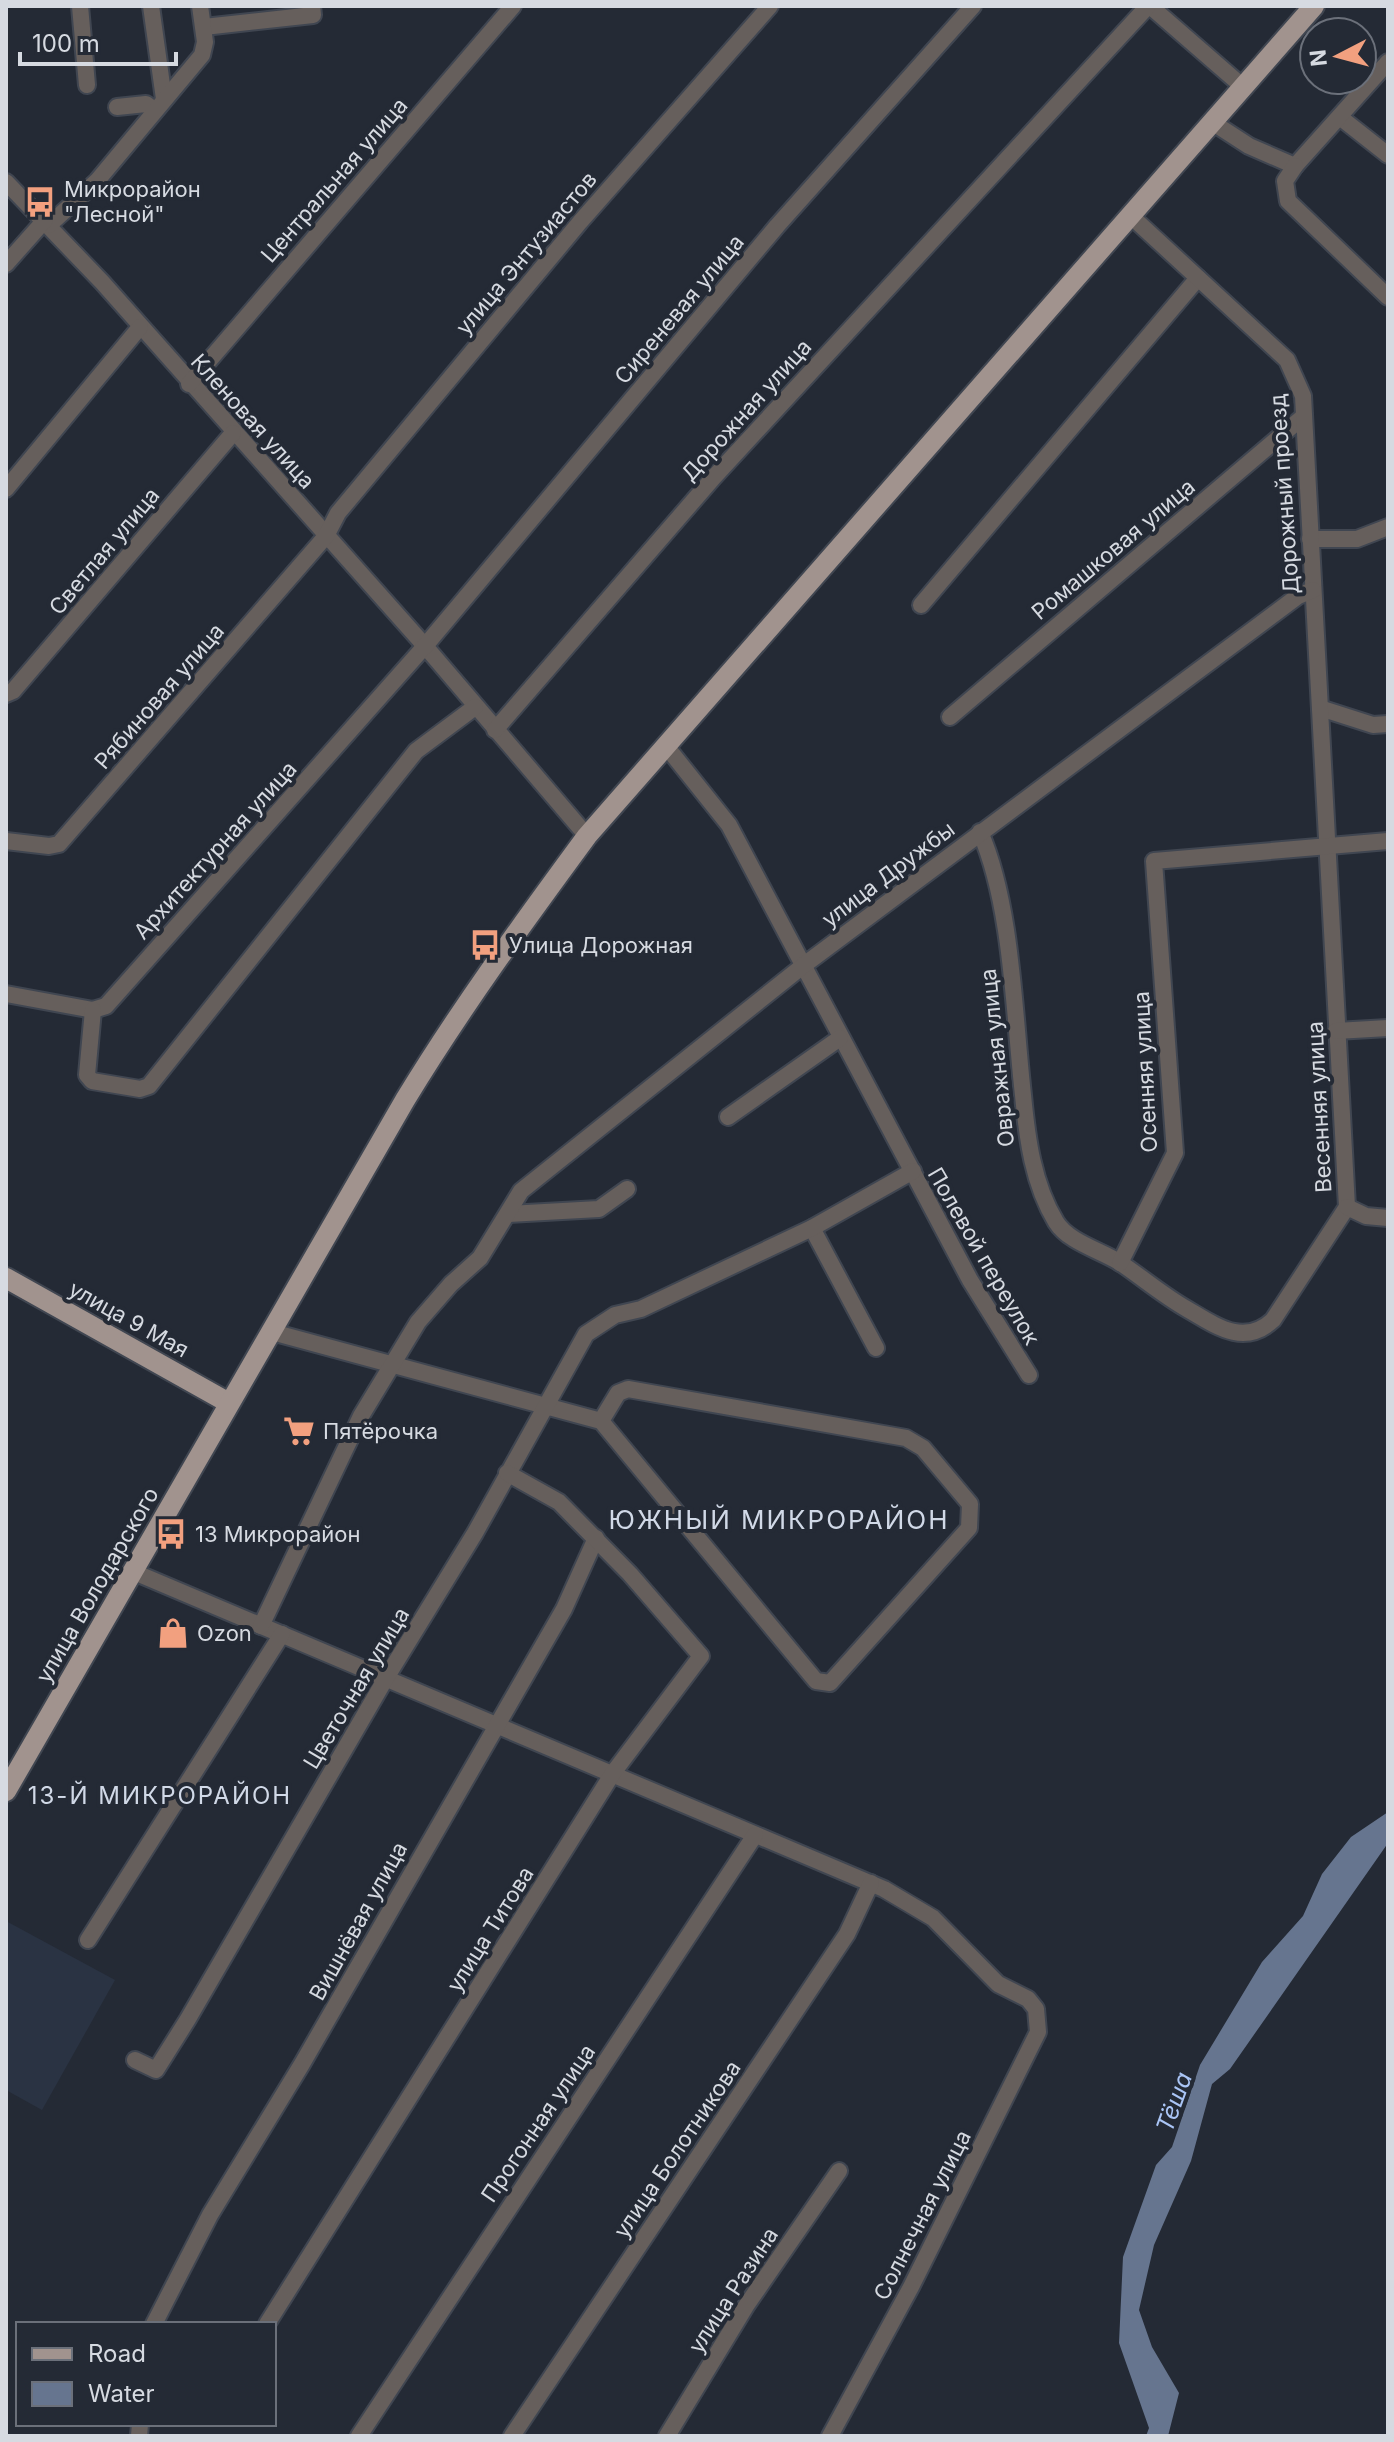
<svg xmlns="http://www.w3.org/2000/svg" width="1394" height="2442" font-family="Inter,sans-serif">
<rect width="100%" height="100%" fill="#242a35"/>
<polygon fill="#2a3343" points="6,1921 115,1980 42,2110 6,2090"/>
<polygon fill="#66758f" points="1388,1812 1388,1843 1230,2069 1212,2084 1191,2161 1154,2245 1139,2310 1152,2347 1179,2393 1168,2436 1146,2436 1149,2428 1119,2343 1123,2257 1156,2165 1172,2147 1200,2065 1262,1962 1303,1916 1322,1874 1351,1837"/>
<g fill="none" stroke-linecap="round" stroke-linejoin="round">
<defs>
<g id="minor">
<polyline points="80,6 87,85"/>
<polyline points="151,6 164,99"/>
<polyline points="1150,6 1242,86"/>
<polyline points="204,27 313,15 312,6"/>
<polyline points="117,107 146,104 154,110"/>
<polyline points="1341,118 1388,155"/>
<polyline points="1212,122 1249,146 1295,166 1388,62"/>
<polyline points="1295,166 1285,181 1288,201 1388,297"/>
<polyline points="6,182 102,282 425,646 587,836"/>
<polyline points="49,225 97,181 202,55 205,42 200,6"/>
<polyline points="6,264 45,220"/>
<polyline points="189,384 513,6"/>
<polyline points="6,489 140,327"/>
<polyline points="1310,539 1357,539 1388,527"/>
<polyline points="921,605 1198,278"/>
<polyline points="6,694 13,691 233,433"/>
<polyline points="1320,708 1373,725 1388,724"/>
<polyline points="950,717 1304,416"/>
<polyline points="495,730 714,477 1148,6"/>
<polyline points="666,746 729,825 970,1280 1029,1375"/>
<path d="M 980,832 C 1012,904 1014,1015 1023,1095 C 1027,1138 1033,1184 1056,1222 C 1069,1243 1103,1251 1122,1264 C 1144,1279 1164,1296 1187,1309 C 1216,1326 1244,1347 1273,1320 L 1347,1207 L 1303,396 L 1287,360 L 1132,217"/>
<polyline points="6,841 49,846 59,844 326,536 338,513 580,222 770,6"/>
<polyline points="6,994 93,1010 106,1006 425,646 777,226 973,6"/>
<polyline points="93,1010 87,1075 92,1081 140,1089 149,1086 416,751 475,707"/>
<polyline points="1336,1031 1388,1028"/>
<polyline points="728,1117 840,1038"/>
<polyline points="1347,1207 1366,1216 1388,1218"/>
<polyline points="508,1214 599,1209 627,1189"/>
<polyline points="812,1228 876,1348"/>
<polyline points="1120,1263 1175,1153 1154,861 1388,841"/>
<polyline points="272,1332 601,1421 618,1393 628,1389 906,1438 923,1448 970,1504 969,1528 830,1683 816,1681 601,1421"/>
<polyline points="134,1572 884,1889 933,1918 998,1984 1028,1999 1036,2009 1038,2032 911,2287 830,2436"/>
<polyline points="261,1626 361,1416 418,1322 451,1284 480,1258 521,1191 804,965 1298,596 1313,590"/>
<polyline points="88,1940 282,1634"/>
<polyline points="135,2060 156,2070 188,2019 386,1678 475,1533 586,1334 615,1315 641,1309 812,1228 913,1171"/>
<polyline points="154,2324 210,2215 302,2064 564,1609 596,1538"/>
<polyline points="267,2324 613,1773 701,1656 630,1574 559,1502 507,1473"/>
<polyline points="139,2436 140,2424"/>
<polyline points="359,2436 755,1835"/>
<polyline points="512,2436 847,1934 871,1883"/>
<polyline points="667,2436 746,2306 839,2171"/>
</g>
<g id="major">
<polyline points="6,1278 229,1403"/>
<path d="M 6,1791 L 405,1100 C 461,1008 523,923 587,836 L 1314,6"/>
</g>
</defs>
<use href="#minor" stroke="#404651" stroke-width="20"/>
<use href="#major" stroke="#404651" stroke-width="24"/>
<use href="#minor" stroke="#665f5c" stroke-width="16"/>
<use href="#major" stroke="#a1938e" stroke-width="20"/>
</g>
<defs>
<symbol id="bus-bare" viewBox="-9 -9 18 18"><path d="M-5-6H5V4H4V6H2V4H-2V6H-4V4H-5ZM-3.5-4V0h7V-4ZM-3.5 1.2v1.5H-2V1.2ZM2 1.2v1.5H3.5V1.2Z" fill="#f2a07f" stroke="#242a35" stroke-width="2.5" paint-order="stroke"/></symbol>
<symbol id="supermarket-bare" viewBox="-9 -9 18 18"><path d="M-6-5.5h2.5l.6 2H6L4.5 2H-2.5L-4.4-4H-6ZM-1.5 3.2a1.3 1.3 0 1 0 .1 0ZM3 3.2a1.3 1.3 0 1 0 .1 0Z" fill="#f2a07f" stroke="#242a35" stroke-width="2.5" paint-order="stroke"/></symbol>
<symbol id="shop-bare" viewBox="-9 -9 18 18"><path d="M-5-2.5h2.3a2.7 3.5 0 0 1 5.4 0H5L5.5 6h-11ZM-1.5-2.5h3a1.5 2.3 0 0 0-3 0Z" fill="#f2a07f" stroke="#242a35" stroke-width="2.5" paint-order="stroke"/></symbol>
</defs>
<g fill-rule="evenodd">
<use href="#bus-bare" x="18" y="180" width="44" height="44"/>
<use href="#bus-bare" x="463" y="923" width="44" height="44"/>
<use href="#supermarket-bare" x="277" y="1409" width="44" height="44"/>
<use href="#bus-bare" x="149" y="1512" width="44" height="44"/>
<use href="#shop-bare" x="151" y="1611" width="44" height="44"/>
</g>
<g text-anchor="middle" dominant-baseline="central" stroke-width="8" stroke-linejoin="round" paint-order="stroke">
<g font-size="22" fill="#d6dae1" stroke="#242a35">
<text transform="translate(334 180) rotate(-49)">Центральная улица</text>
<text transform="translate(526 253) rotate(-50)">улица Энтузиастов</text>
<text transform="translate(679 309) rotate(-50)">Сиреневая улица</text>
<text transform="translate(746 410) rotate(-48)">Дорожная улица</text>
<text transform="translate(253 421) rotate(48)">Кленовая улица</text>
<text transform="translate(1284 494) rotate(-94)">Дорожный проезд</text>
<text transform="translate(1113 549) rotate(-40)">Ромашковая улица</text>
<text transform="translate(104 551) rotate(-50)">Светлая улица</text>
<text transform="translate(159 696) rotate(-49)">Рябиновая улица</text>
<text transform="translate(215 850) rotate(-48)">Архитектурная улица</text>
<text transform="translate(888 874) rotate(-37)">улица Дружбы</text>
<text transform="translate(997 1058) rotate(-96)">Овражная улица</text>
<text transform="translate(1145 1072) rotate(-93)">Осенняя улица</text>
<text transform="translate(1319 1107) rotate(-93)">Весенняя улица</text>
<text transform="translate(984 1256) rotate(60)">Полевой переулок</text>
<text transform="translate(129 1319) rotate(29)">улица 9 Мая</text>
<text transform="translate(97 1585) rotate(-60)">улица Володарского</text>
<text transform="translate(356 1688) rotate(-59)">Цветочная улица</text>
<text transform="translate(358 1921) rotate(-61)">Вишнёвая улица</text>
<text transform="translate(490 1929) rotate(-58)">улица Титова</text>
<text transform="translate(538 2123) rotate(-56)">Прогонная улица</text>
<text transform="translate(677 2149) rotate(-56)">улица Болотникова</text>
<text transform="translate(922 2215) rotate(-63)">Солнечная улица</text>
<text transform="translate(733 2290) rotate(-57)">улица Разина</text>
</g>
<g font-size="22" fill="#d6dae1" stroke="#242a35" text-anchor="start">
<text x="64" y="189">Микрорайон<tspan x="64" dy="25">"Лесной"</tspan></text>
<text x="509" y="945">Улица Дорожная</text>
<text x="323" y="1431">Пятёрочка</text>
<text x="195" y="1534">13 Микрорайон</text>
<text x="197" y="1633">Ozon</text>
</g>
<g font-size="24" letter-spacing="2" fill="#d1d9e7" stroke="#242a35">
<text x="160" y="1795">13-Й МИКРОРАЙОН</text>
</g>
<g font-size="24" font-style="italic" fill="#aac5f6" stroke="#242a35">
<text transform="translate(1174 2102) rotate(-70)">Тёша</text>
</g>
<g font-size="26" letter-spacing="2" fill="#d1d9e7" stroke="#242a35">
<text x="779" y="1519">ЮЖНЫЙ МИКРОРАЙОН</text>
</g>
</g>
<rect width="1394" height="2442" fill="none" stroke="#d6dae1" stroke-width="16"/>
<rect x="16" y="2322" width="260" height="104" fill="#242a35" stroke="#6b707a" stroke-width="2"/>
<rect x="32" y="2348" width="40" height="12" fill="#a1938e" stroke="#6b707a" stroke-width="2"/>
<text x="88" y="2362" font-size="24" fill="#d6dae1">Road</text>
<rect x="32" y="2382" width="40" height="24" fill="#66758f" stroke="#6b707a" stroke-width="2"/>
<text x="88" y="2402" font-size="24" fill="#d6dae1">Water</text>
<g transform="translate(1338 56) rotate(264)"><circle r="38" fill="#242a35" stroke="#6b707a" stroke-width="2"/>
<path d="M0-6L14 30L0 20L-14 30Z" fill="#f2a07f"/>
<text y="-12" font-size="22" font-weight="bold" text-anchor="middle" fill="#d6dae1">N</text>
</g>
<path d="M20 52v12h156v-12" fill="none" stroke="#d6dae1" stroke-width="4"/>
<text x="32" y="52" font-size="24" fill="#d6dae1" stroke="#242a35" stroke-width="6" paint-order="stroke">100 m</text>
</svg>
